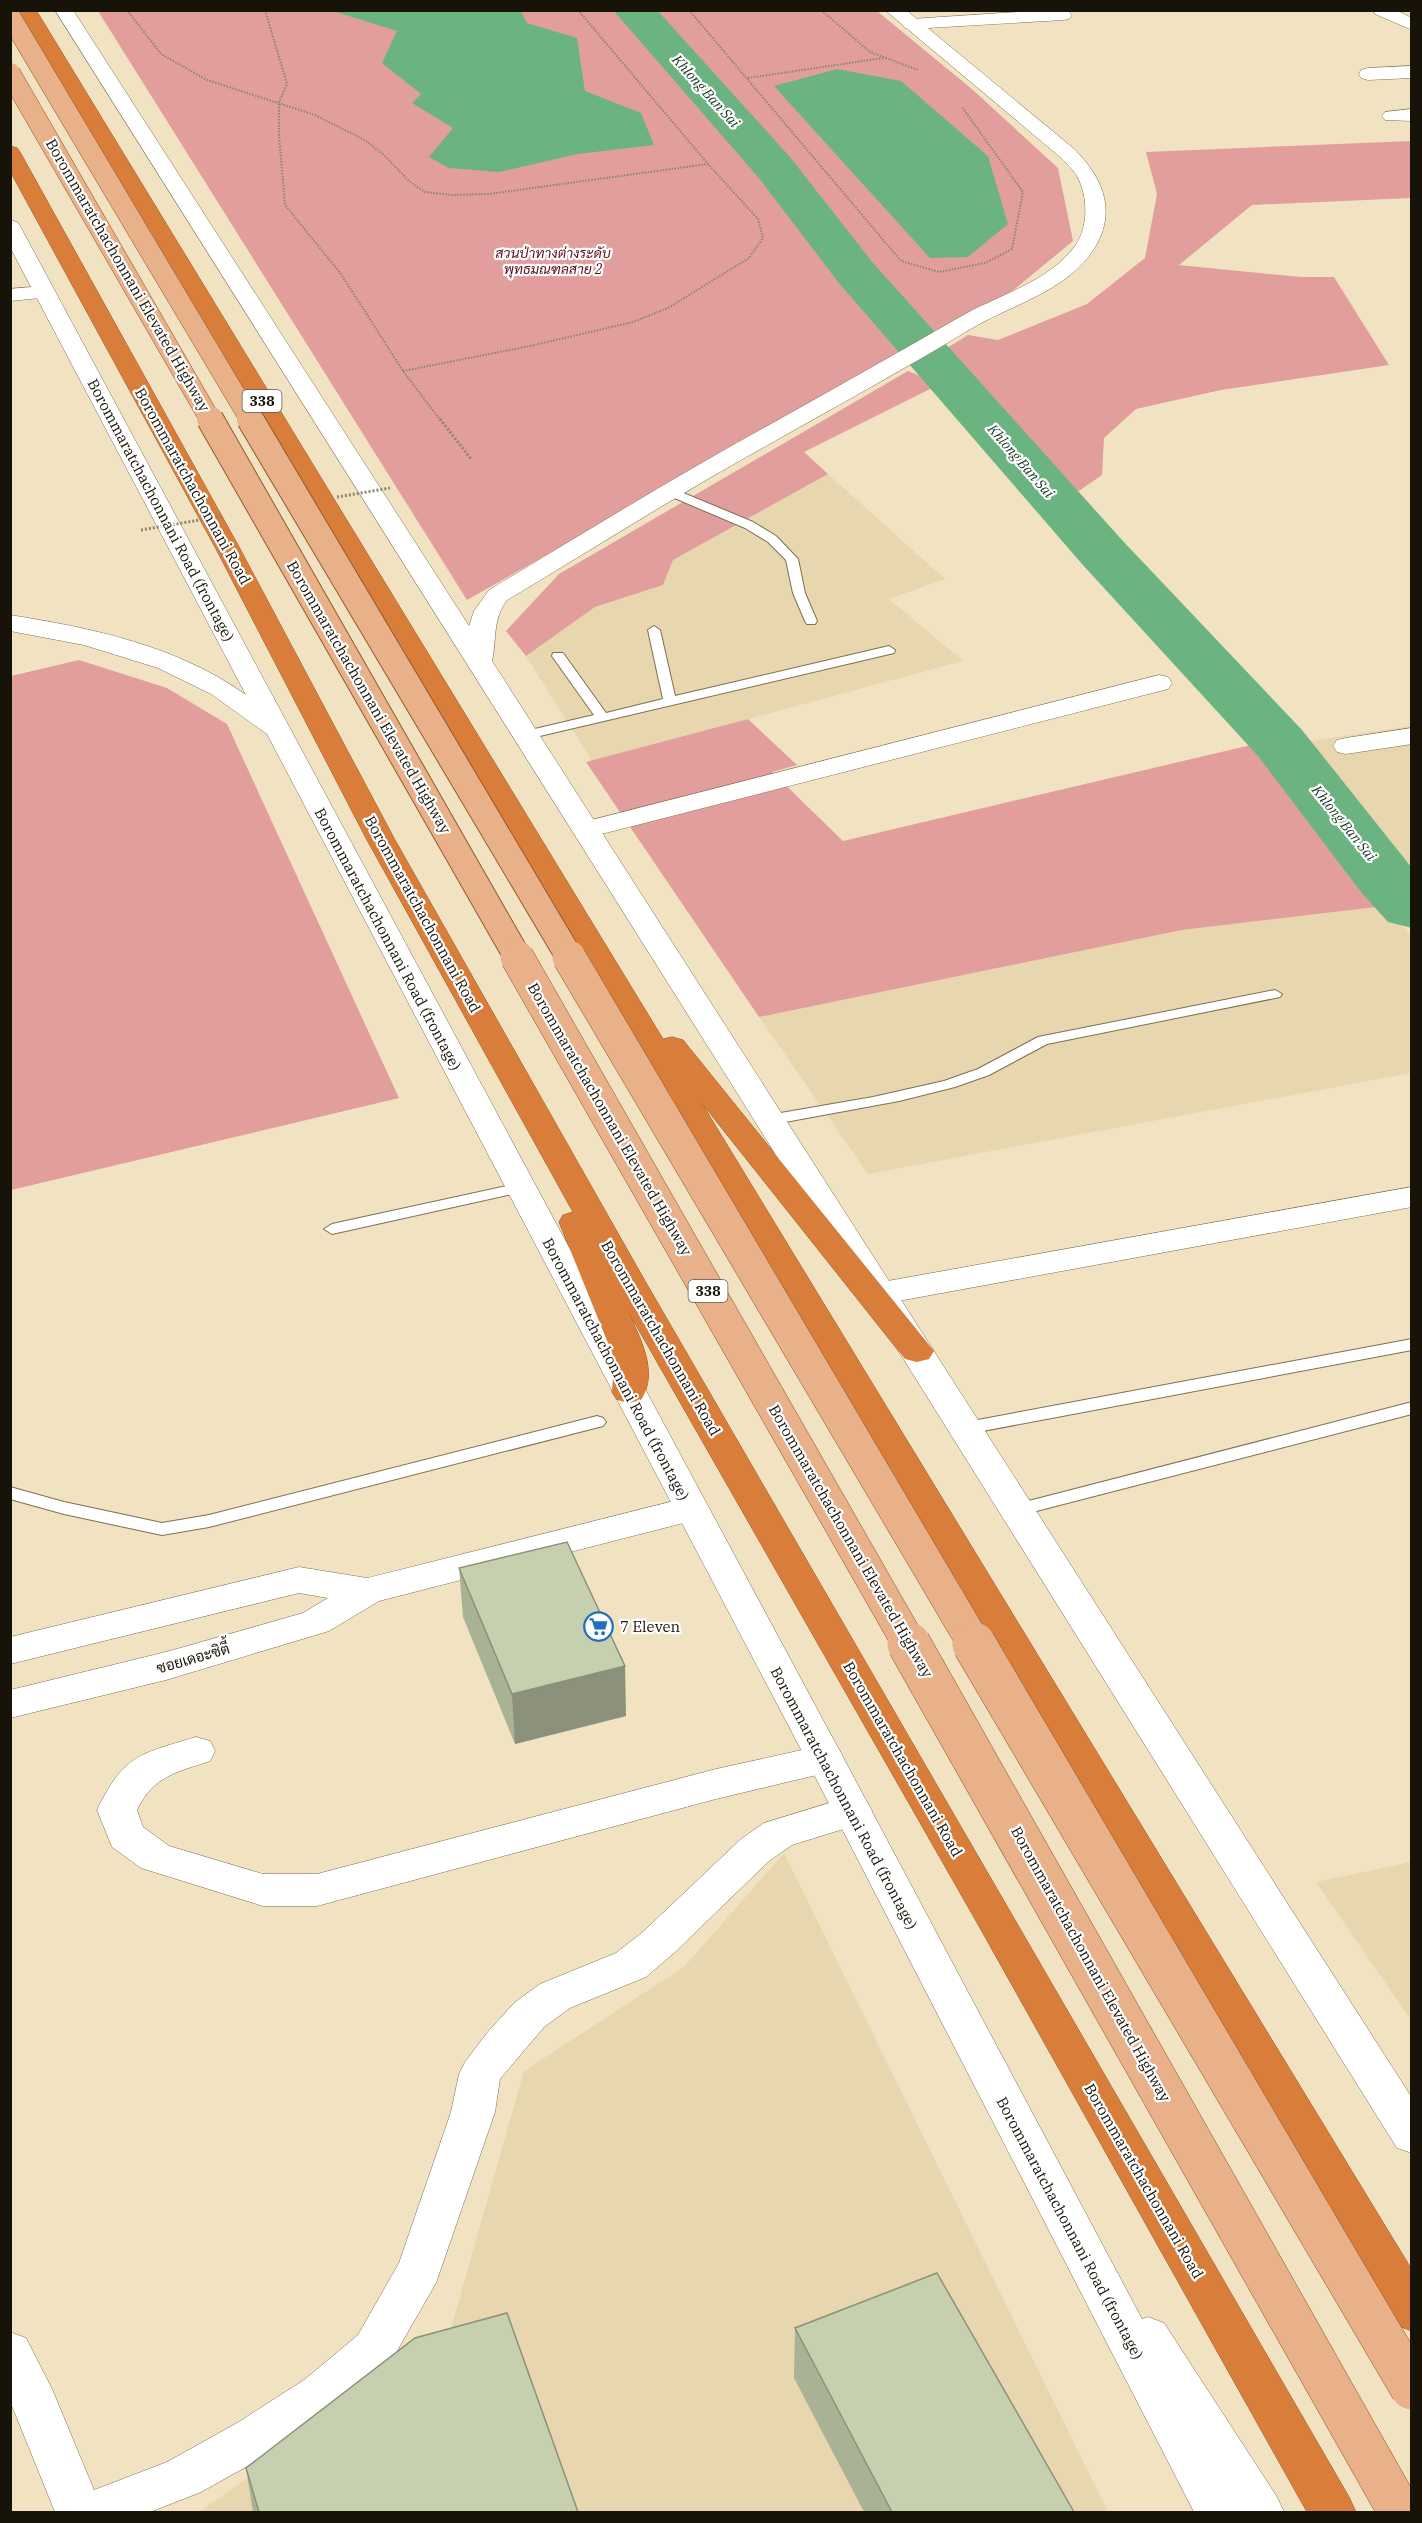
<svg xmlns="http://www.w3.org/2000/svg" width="1422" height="2523" font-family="'IBM Plex Serif',Sarabun,serif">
<rect width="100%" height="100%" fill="#f1e3c2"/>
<g fill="#e7d6ae">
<polygon points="828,474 945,579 889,599 963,661 592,761 526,656 595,607 663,585 673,560"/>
<polygon points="1411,726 1411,875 1310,741"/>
<polygon points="1385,906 1411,936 1411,1073 868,1174 759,1017 1182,930"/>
<polygon points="784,1853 1108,2512 199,2512 448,2339 524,2071 684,1967"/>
<polygon points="1411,1862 1412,1862 1411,2020 1316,1882"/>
</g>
<g fill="#e29e9d">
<polygon points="98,11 877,11 973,90 1058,168 1073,241 1011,292 467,600"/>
<polygon points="1411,141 1411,198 1252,205 1179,265 1301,277 1334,277 1389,365 1221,390 1136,409 1104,438 1102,475 1073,495 942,351 968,335 998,340 1087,304 1145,258 1157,194 1146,152"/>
<polygon points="908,371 940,384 804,452 828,474 673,560 663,585 595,607 526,656 506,631 559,574"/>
<polygon points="79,660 167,688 227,724 399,1098 11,1190 11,676"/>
<polygon points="748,719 797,765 772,772 843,841 1251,745 1385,906 1182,930 759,1017 586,762"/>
</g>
<g fill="#6bb482">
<polygon points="333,11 521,11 527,23 577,38 585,91 641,113 654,145 578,154 499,172 449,168 429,157 453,128 412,103 421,94 382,63 397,31"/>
<polygon points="837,69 901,81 988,156 1008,224 968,257 930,258 774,86"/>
</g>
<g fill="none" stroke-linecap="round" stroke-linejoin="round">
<polygon fill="#6bb482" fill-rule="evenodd" points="613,10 657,10 790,157 873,263 1122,540 1302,730 1412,868 1412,928 1388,922 1361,892 1258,756 1082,564 839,283 758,177"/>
<defs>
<g id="lane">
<polygon points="669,487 753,522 776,536 798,559 805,593 817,621 815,624 807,624 805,621 793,593 786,560 768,542 745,528 665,494 663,491"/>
<polygon points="654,626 660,630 675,696 889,646 895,650 894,653 527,739 522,738 520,735 522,732 594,715 552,656 553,653 563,653 606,713 663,699 648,630"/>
<polygon points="1275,990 1282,994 1280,997 1047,1044 989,1075 955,1087 899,1101 769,1125 761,1120 769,1115 873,1097 944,1081 978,1069 1038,1037"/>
<polygon points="520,1183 528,1188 526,1191 332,1234 324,1229 332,1224"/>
<polygon points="1412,1339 1412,1350 967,1434 961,1432 958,1428 961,1424 967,1422"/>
<polygon points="1412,1402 1412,1414 1017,1516 1011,1514 1008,1510 1011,1506 1017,1504"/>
<polygon points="597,1416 603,1418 606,1422 603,1426 209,1527 162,1535 64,1514 10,1499 10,1487 64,1502 162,1523 209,1515"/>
</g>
<g id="street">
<polygon points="1047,10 1067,10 1072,15 1069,19 1063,20 911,29 905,28 902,24 905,20 911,19"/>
<polygon points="1372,10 1396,10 1412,18 1412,30 1375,14"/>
<polygon points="1412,66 1412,78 1368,80 1361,78 1359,74 1361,70 1368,68"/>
<polygon points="1412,109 1412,121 1385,120 1382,116 1385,112"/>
<polygon points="43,286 51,287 54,292 51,297 10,301 10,289"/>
<polygon points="1159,675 1168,677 1172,683 1168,689 586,838 576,836 572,830 576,824"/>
<polygon points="1412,728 1412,744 1346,754 1337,752 1333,746 1337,740 1346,738"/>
<polygon points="1412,1187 1412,1207 882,1304 870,1301 865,1293 870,1285 882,1282"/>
<polygon points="690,1497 703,1500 708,1509 703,1518 379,1601 329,1631 166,1680 10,1718 10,1690 166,1652 303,1613 328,1598 299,1593 10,1664 10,1637 299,1567 367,1578"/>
<path d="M 196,1737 L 210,1741 L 215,1751 L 210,1761 C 177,1772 153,1776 137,1810 L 143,1827 L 169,1846 L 263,1874 L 317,1874 L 716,1769 L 825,1745 L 839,1749 L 844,1759 L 839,1769 L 825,1773 L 716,1799 L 317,1906 L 263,1906 L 141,1868 L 112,1847 L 97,1810 C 124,1754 140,1754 196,1737 Z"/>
<polygon points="852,1796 866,1800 872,1811 866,1822 792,1845 769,1861 674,1953 646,1977 570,2008 544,2027 500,2079 495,2112 436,2283 390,2363 336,2410 271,2453 201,2492 150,2512 55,2512 10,2401 10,2332 26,2338 52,2389 94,2490 167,2462 237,2423 304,2380 358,2335 399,2263 451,2112 459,2074 465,2062 487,2033 514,2003 540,1984 616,1953 644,1931 741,1839 764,1823"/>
</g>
<g id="secondary">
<path d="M 55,10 L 73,10 L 469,626 L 474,611 L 489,590 C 559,548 629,505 700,464 C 786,415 874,367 960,317 C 998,295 1049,282 1075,246 C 1089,227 1088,196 1077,176 C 1073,169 1065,162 1059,156 L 885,10 L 906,10 L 1073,148 C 1102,176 1118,211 1094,249 C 1068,290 1014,304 974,327 C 888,379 800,426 713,476 C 644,516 576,559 507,600 C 492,620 497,639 492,661 L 1412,2098 L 1412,2153 L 1397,2148 L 724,1072 Z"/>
<path d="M 10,220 L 17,222 L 20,226 L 844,1759 L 1142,2319 L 1148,2317 L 1164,2323 L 1277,2497 L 1284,2512 L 1194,2512 L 806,1759 L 267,734 L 211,694 L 158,668 L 84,645 L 10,631 L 10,615 C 92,628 178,646 246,695 L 10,247 Z"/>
</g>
<g id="highway">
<polygon points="18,10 36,10 663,1039 672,1037 683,1040 934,1351 929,1359 917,1362 905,1359 701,1102 1412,2270 1412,2331 1396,2325"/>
<path d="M 10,146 L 17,148 L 20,152 L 239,547 L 395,840 L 645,1281 L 1349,2497 L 1356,2512 L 1307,2512 L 975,1919 L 628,1311 C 640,1338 659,1372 641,1400 L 629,1403 L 617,1400 L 612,1392 L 614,1358 L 559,1222 L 563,1215 L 573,1212 L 367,840 L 215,547 L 10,171 Z"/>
</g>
</defs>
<use href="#lane" stroke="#7d7052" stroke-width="2"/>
<use href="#street" stroke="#7d7052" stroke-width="1"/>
<use href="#secondary" stroke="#7d7052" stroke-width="1"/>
<use href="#highway" stroke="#955828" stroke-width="1"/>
<g stroke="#8f856e" stroke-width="2" stroke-dasharray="1.5 1.5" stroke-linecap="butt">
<polyline points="127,10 161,54 207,80 315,115 363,139 383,154 410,182 425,192 452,195 489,194 708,164"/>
<polyline points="265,10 287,84 279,102 279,136 285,205 341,274 403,371 441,421"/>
<polyline points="689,10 901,261 939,272 985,263 1012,249 1023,192 962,107"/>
<polyline points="821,10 870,52 918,70"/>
<polyline points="748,78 883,58"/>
<polyline points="403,371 530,346 633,322 668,308 749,258 763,238 758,219 708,164 578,10"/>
</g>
<polyline stroke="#8f856e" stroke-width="3" stroke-dasharray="2 2" stroke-linecap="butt" points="440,419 471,459"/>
<use href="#lane" fill="#fff" fill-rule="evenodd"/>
<use href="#street" fill="#fff" fill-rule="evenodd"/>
<use href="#secondary" fill="#fff" fill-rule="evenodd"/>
<use href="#highway" fill="#d97d3a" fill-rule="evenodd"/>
<defs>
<g id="primary-bridge-far3">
<polyline points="10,16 251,421"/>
<polyline points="10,73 211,421"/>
</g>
<g id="primary-bridge-far2">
<polyline points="210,419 518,958"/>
<polyline points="250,419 570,958"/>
</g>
<g id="primary-bridge-far1">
<polyline points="517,957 910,1645"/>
<polyline points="569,957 975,1645"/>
</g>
<g id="primary-bridge">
<polyline points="909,1644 1400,2512"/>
<polyline points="974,1644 1412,2388"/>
</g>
</defs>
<use href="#primary-bridge-far3" stroke="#955828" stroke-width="21" stroke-linecap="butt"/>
<use href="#primary-bridge-far2" stroke="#955828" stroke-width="28" stroke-linecap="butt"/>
<use href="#primary-bridge-far1" stroke="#955828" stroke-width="34" stroke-linecap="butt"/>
<use href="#primary-bridge" stroke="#955828" stroke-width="44" stroke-linecap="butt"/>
<g stroke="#8f856e" stroke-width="3" stroke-dasharray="2 2" stroke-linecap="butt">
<polyline points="337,497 390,488"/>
<polyline points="141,530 223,516"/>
</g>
<use href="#primary-bridge-far3" stroke="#e8b189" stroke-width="20"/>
<use href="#primary-bridge-far2" stroke="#e8b189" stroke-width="26"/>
<use href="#primary-bridge-far1" stroke="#e8b189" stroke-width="33"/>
<use href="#primary-bridge" stroke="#e8b189" stroke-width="43"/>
</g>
<g fill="#aab296">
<polygon points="459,1568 626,1716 515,1744 463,1617"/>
<polygon points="795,2328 1074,2512 864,2512 794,2378"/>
<polygon points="246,2468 578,2512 253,2512"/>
</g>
<polygon fill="#8b917a" points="625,1666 626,1716 515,1744 512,1694"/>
<g fill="#c6cfae" stroke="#8b917a" stroke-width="1.5">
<polygon points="567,1542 625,1666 512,1694 459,1568"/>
<polygon points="937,2273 1074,2512 892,2512 795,2328"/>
<polygon points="507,2313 578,2512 259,2512 246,2468 415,2338"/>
</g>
<defs>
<symbol id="supermarket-ring" viewBox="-11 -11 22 22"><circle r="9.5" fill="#fff" stroke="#2170bf" stroke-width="1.5"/><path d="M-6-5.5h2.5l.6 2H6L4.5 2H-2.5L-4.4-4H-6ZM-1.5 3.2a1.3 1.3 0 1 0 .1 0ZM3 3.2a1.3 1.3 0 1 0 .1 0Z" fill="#2170bf"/></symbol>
</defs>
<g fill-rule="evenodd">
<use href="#supermarket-ring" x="582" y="1610" width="33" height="33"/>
</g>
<g text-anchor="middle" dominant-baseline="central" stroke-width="4.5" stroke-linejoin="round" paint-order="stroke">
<g font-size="14" font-style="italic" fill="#13331e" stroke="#fff">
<text transform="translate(706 91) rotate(48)">Khlong Ban Sai</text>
<text transform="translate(1021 461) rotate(49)">Khlong Ban Sai</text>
<text transform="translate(1344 823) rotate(51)">Khlong Ban Sai</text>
</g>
<g font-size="14" font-style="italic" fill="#5c1118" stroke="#fff">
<text x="553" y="253">สวนป่าทางต่างระดับ<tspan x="553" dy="16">พุทธมณฑลสาย 2</tspan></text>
</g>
<g fill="#fff" stroke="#5d5a52" stroke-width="1.5">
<rect x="242.5" y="390" width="39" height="22" rx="4.5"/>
<rect x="688.5" y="1280" width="39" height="22" rx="4.5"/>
</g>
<g font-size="14" font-weight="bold" fill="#181308">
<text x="262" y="401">338</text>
<text x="708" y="1291">338</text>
</g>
<g font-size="15" fill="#181308" stroke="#fff">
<text transform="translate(128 275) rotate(60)">Borommaratchachonnani Elevated Highway</text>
<text transform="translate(193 486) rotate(61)">Borommaratchachonnani Road</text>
<text transform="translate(161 510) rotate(62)">Borommaratchachonnani Road (frontage)</text>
<text transform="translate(369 697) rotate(60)">Borommaratchachonnani Elevated Highway</text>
<text transform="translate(423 914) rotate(61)">Borommaratchachonnani Road</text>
<text transform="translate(388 939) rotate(62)">Borommaratchachonnani Road (frontage)</text>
<text transform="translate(610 1119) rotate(60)">Borommaratchachonnani Elevated Highway</text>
<text transform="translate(661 1338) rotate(60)">Borommaratchachonnani Road</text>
<text transform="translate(616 1369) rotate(62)">Borommaratchachonnani Road (frontage)</text>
<text transform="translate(851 1541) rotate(60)">Borommaratchachonnani Elevated Highway</text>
<text transform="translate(193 1658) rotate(-16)">ซอยเดอะซิตี้</text>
<text transform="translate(903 1759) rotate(60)">Borommaratchachonnani Road</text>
<text transform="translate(844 1798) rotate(62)">Borommaratchachonnani Road (frontage)</text>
<text transform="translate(1091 1964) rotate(61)">Borommaratchachonnani Elevated Highway</text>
<text transform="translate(1144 2181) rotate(60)">Borommaratchachonnani Road</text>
<text transform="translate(1070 2228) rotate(62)">Borommaratchachonnani Road (frontage)</text>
</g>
<g font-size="15" fill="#181308" stroke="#fff" text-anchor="start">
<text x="620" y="1626">7 Eleven</text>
</g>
</g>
<rect width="1422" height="2523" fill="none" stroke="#181308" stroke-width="24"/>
</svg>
